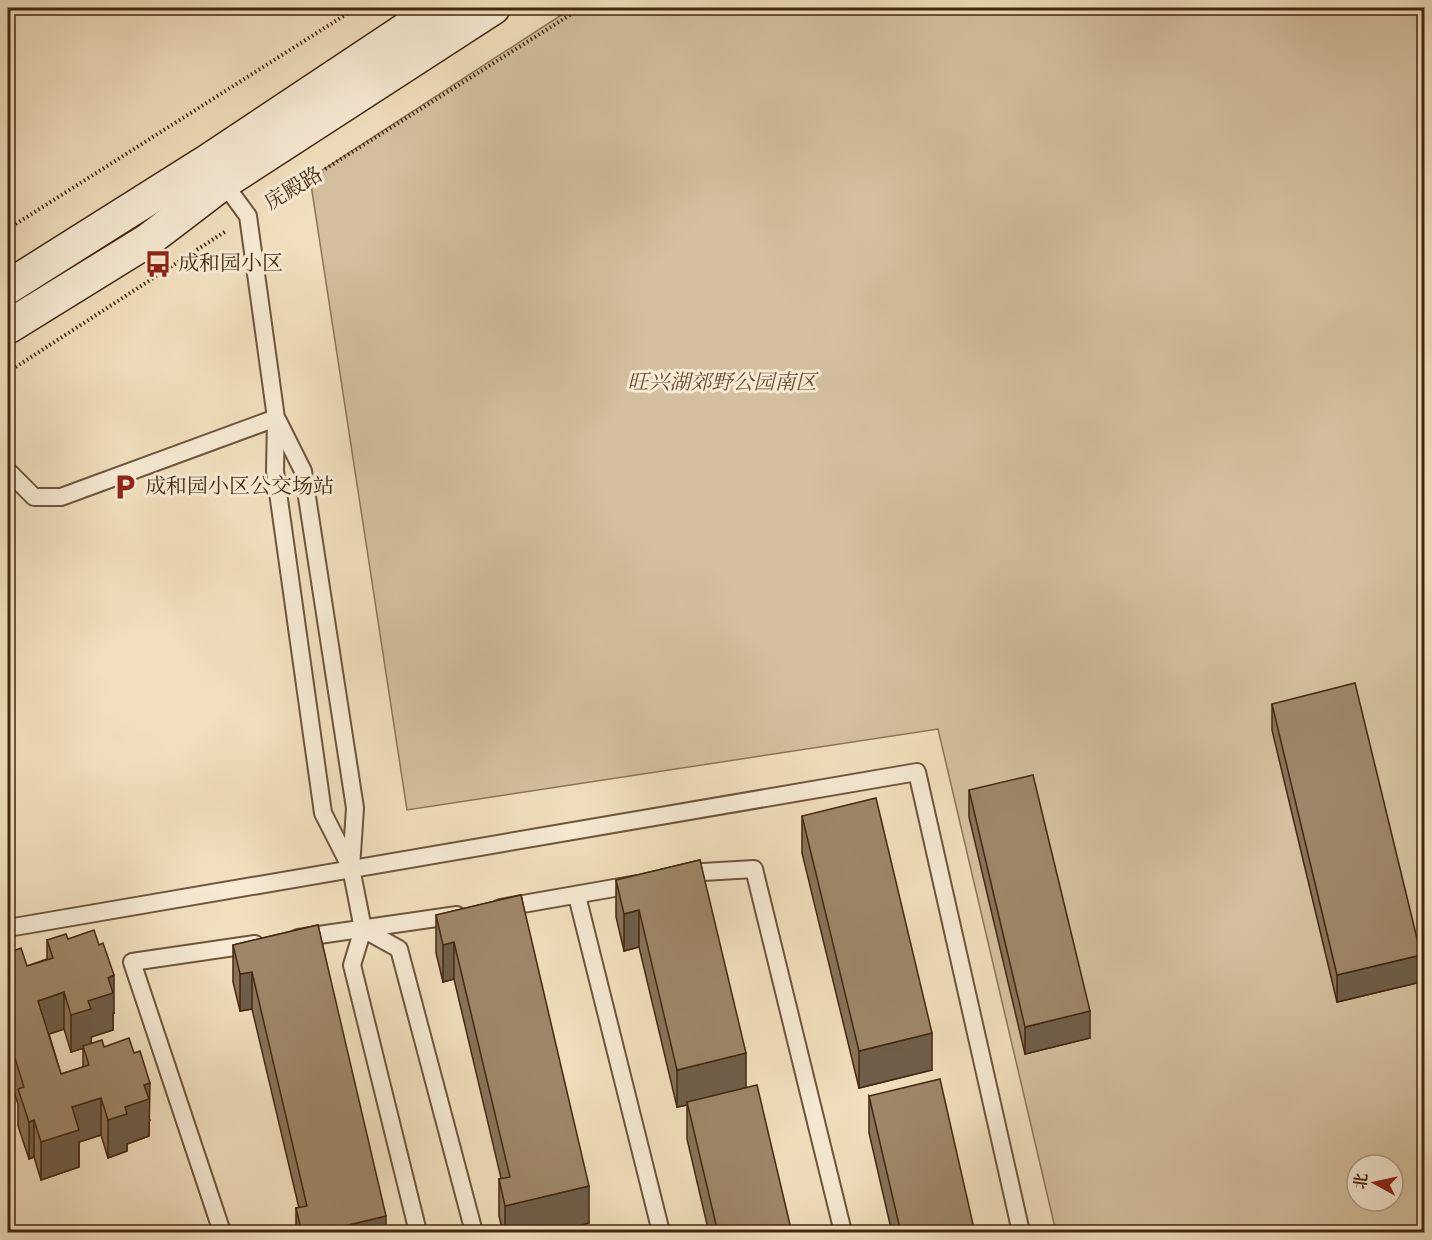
<svg xmlns="http://www.w3.org/2000/svg" width="1432" height="1240" font-family="'Libre Bodoni','Noto Serif SC',serif">
<rect width="100%" height="100%" fill="#f1dfbd"/>
<filter id="stains"><feTurbulence type="fractalNoise" baseFrequency=".00333" numOctaves="4"/><feColorMatrix values="0 0 0 0 .2 0 0 0 0 .09 0 0 0 0 .02 0 0 0 .5 -.17"/></filter>
<radialGradient id="worn" r=".72"><stop offset=".6" stop-color="#630" stop-opacity="0"/><stop offset="1" stop-color="#630" stop-opacity=".3"/></radialGradient>
<path fill="#d4c09f" stroke="#8c7457" stroke-width="1.5" fill-rule="evenodd" d="M 572,8 L 1424,8 L 1424,1232 L 1056,1232 L 938,729 L 407,810 L 310,178 ZM 1357,1165 L 1393,1165 L 1393,1201 L 1357,1201 Z"/>
<g fill="none" stroke-linecap="round" stroke-linejoin="round">
<defs>
<g id="service">
<polyline points="220,178 248,216 276,418 275,471 323,813 351,868 363,929"/>
<polyline points="278,421 303,471 355,808 351,868"/>
<polyline points="8,471 34,497 61,497 276,418"/>
<polyline points="680,876 703,872 754,869 843,1232"/>
<polyline points="577,896 661,1232"/>
<polyline points="500,908 637,884"/>
<polyline points="8,928 917,772 1021,1232"/>
<polyline points="298,938 457,915"/>
<polyline points="222,1232 132,962 255,944"/>
<polyline points="418,1232 352,965 363,929 399,949 474,1232"/>
</g>
<g id="secondary">
<polyline points="8,287 208,161 438,8"/>
<polyline points="8,327 147,241 223,183 493,8"/>
</g>
</defs>
<use href="#service" stroke="#6f553a" stroke-width="20"/>
<use href="#secondary" stroke="#44270f" stroke-width="36"/>
<g stroke="#44270f" stroke-width="4" stroke-dasharray="1.5 3" stroke-linecap="butt">
<polyline points="268,205 581,8"/>
<polyline points="8,229 356,8"/>
<polyline points="8,372 226,231"/>
</g>
<use href="#service" stroke="#f6ead4" stroke-width="16"/>
<use href="#secondary" stroke="#f6ead4" stroke-width="33"/>
</g>
<g fill="#88745a" stroke="#44270f" stroke-width="1.5" fill-rule="evenodd">
<polygon points="1272,704 1421,982 1337,1002 1272,730"/>
<polygon points="969,790 1090,1038 1025,1054 969,817"/>
<polygon points="802,816 932,1070 859,1088 802,853"/>
<polygon points="700,860 746,1088 792,1233 709,1233 687,1139 687,1105 677,1107 639,947 624,951 616,917 616,880"/>
<polygon points="521,895 589,1223 550,1233 503,1233 499,1216 499,1179 501,1178 454,979 443,982 436,953 436,915"/>
<polygon points="318,925 386,1233 296,1233 296,1208 299,1208 252,1009 240,1011 233,982 233,945"/>
<path d="M 68,939 L 114,1013 L 113,1013 L 113,1030 L 91,1037 L 91,1044 L 104,1047 L 150,1120 L 149,1120 L 149,1136 L 127,1144 L 127,1151 L 108,1158 L 101,1135 L 79,1142 L 79,1167 L 41,1180 L 34,1157 L 29,1159 L 18,1126 L 18,1104 L 8,1073 L 8,953 L 27,966 L 47,959 L 47,940 ZM 64,1029 L 71,1052 L 83,1048 L 83,1067 L 61,1074 L 49,1034 Z"/>
<polygon points="869,1096 975,1233 892,1233 869,1133"/>
</g>
<g fill="#6f5e4a" stroke="#44270f" stroke-width="1.5">
<polygon points="639,910 639,947 624,951 624,914"/>
<polygon points="454,942 454,979 443,982 443,945"/>
<polygon points="1421,955 1421,982 1337,1002 1337,975"/>
<polygon points="252,972 252,1009 240,1011 240,974"/>
<polygon points="114,975 114,1013 113,1013 113,1030 91,1037 91,1046 71,1052 71,1015 88,1001 108,978"/>
<polygon points="64,992 64,1029 38,1038 38,1001"/>
<polygon points="1090,1011 1090,1038 1025,1054 1025,1027"/>
<polygon points="932,1033 932,1070 859,1088 859,1051"/>
<polygon points="746,1053 746,1091 687,1102 687,1105 677,1107 677,1070"/>
<polygon points="150,1083 149,1136 127,1144 127,1151 108,1158 108,1120 125,1107 144,1085"/>
<polygon points="101,1098 101,1135 79,1142 79,1167 41,1180 41,1142 72,1107"/>
<polygon points="34,1120 34,1157 29,1159 29,1122"/>
<polygon points="589,1186 589,1223 550,1233 505,1233 505,1206"/>
<polygon points="386,1216 386,1233 315,1233"/>
</g>
<g fill="#9e8769" stroke="#44270f" stroke-width="1.5">
<polygon points="1355,683 1421,955 1337,975 1272,704"/>
<polygon points="1033,775 1090,1011 1025,1027 969,790"/>
<polygon points="876,798 932,1033 859,1051 802,816"/>
<polygon points="700,860 746,1053 677,1070 639,910 624,914 616,880"/>
<polygon points="521,895 589,1186 505,1206 499,1179 510,1177 454,942 443,945 436,915"/>
<polygon points="318,925 386,1216 315,1233 302,1233 296,1208 307,1206 252,972 240,974 233,945"/>
<polygon points="94,930 99,945 103,943 114,975 108,978 113,993 88,1001 91,1009 71,1015 64,992 38,1001 61,1074 89,1065 83,1046 102,1040 104,1047 129,1038 134,1053 140,1051 150,1083 144,1085 149,1099 125,1107 127,1114 108,1120 101,1098 72,1107 79,1130 41,1142 34,1120 29,1122 18,1089 24,1087 8,1036 8,953 21,948 27,966 53,958 47,940 66,934 68,939"/>
<polygon points="940,1079 975,1233 901,1233 869,1096"/>
<polygon points="757,1085 792,1233 718,1233 687,1102"/>
</g>
<defs>
<symbol id="bus-bare" viewBox="-9 -9 18 18"><path d="M-5-6H5V4H4V6H2V4H-2V6H-4V4H-5ZM-3.5-4V0h7V-4ZM-3.5 1.2v1.5H-2V1.2ZM2 1.2v1.5H3.5V1.2Z" fill="#8f2418" stroke="#f6ead4" stroke-width="2.5" paint-order="stroke"/></symbol>
<symbol id="parking-bare" viewBox="-9 -9 18 18"><path d="M-3.5-5.5H1a3.5 3.5 0 0 1 0 7H-1V5.5H-3.5ZM-1-3.4V-.6H.8a1.4 1.4 0 0 0 0-2.8Z" fill="#8f2418" stroke="#f6ead4" stroke-width="2.5" paint-order="stroke"/></symbol>
</defs>
<g fill-rule="evenodd">
<use href="#bus-bare" x="139" y="245" width="38" height="38"/>
<use href="#parking-bare" x="106" y="468" width="38" height="38"/>
</g>
<g text-anchor="middle" dominant-baseline="central" stroke-width="6" stroke-linejoin="round" paint-order="stroke">
<g font-size="21" fill="#44270f" stroke="#f6ead4">
<text transform="translate(294 189) rotate(-31)">庑殿路</text>
</g>
<g font-size="21" fill="#44270f" stroke="#f6ead4" text-anchor="start">
<text x="178" y="264">成和园小区</text>
<text x="145" y="487">成和园小区公交场站</text>
</g>
<g font-size="21" font-style="italic" fill="#684d33" stroke="#f6ead4">
<text x="722" y="383">旺兴湖郊野公园南区</text>
</g>
</g>
<rect width="1432" height="1240" fill="none" stroke="#f1dfbd" stroke-width="30"/>
<rect x="9" y="9" width="1414" height="1222" fill="none" stroke="#44270f" stroke-width="3"/>
<rect x="15" y="15" width="1402" height="1210" fill="none" stroke="#44270f" stroke-width="1.5"/>
<g transform="translate(1375 1183) rotate(278)"><circle r="28" fill="#f6ead4" stroke="#af9c85" stroke-width="1.5"/>
<path d="M0-4.5L10 22L0 15L-10 22Z" fill="#8f2418"/>
<text y="-9" font-size="16" font-weight="bold" text-anchor="middle" fill="#44270f">北</text>
</g>
<rect width="100%" height="100%" filter="url(#stains)"/>
<rect width="100%" height="100%" fill="url(#worn)"/>
</svg>
